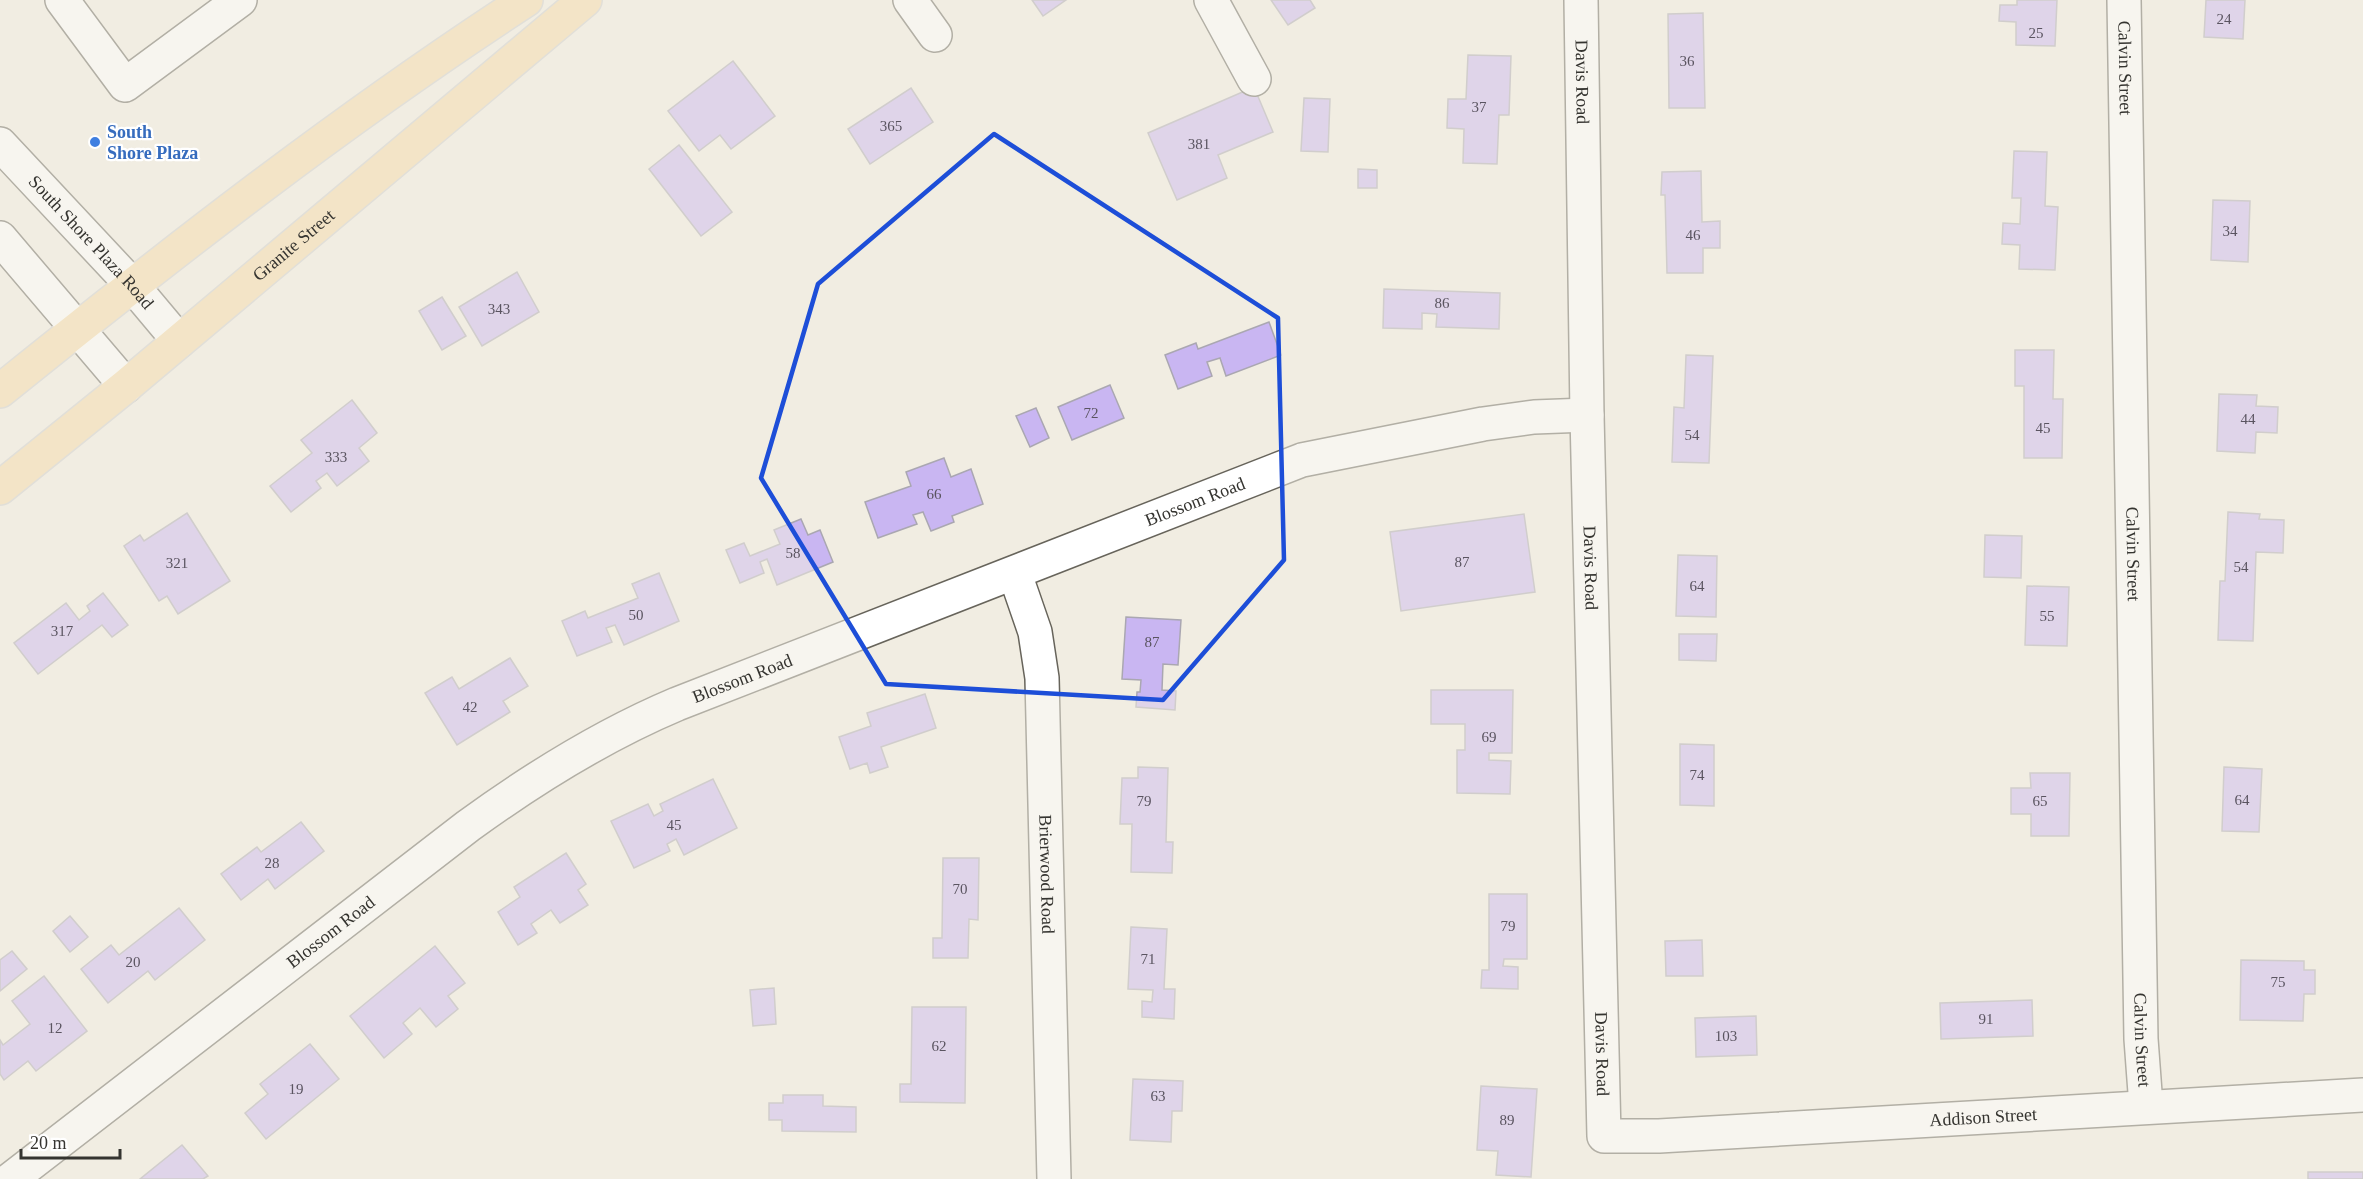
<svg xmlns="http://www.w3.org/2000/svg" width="2363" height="1179" font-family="Georgia,serif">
<rect width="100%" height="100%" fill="#f1ede2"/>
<g fill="#c9b6f2" stroke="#aaa7b1" stroke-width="1.5">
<polygon points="1032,0 1066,0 1043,16"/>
<polygon points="1271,0 1310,0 1315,8 1288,25"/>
<polygon points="2017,0 2057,0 2055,46 2016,45 2016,22 1999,21 2000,5 2017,5"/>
<polygon points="2206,0 2245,0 2243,39 2204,37"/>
<polygon points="1703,13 1705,108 1669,108 1668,14"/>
<polygon points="1468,55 1511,56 1509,115 1499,115 1497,164 1463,163 1464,129 1447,128 1448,99 1466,99"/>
<polygon points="733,61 775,116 731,149 720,135 699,151 668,111"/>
<polygon points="1254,87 1273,132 1218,155 1227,178 1177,200 1148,133"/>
<polygon points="911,88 933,122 870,164 848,129"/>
<polygon points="1304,98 1330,99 1328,152 1301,151"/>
<polygon points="679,145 732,212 701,236 649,169"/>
<polygon points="2014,151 2047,152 2045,206 2058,207 2055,270 2019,269 2020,245 2002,244 2003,223 2020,224 2021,198 2012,198"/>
<polygon points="1358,169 1377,170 1377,188 1358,188"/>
<polygon points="1701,171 1702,222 1720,221 1720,248 1703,248 1703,273 1667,273 1665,195 1661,195 1662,172"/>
<polygon points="2213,200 2250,201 2248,262 2211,260"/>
<polygon points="517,272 539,312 482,346 459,307"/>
<polygon points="1384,289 1500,293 1499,329 1436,327 1437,314 1422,313 1422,329 1383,328"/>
<polygon points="442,297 466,336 442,350 419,311"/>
<polygon points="1269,322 1281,355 1226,376 1220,358 1207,362 1212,376 1178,389 1165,355 1196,343 1198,349"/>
<polygon points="2015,350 2054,350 2053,399 2063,399 2062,458 2024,458 2024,386 2015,386"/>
<polygon points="1686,355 1713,356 1709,463 1672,462 1674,407 1684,408"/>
<polygon points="1110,385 1124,418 1072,440 1058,407"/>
<polygon points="2219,394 2257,395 2256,406 2278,407 2277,433 2256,432 2255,453 2217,451"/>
<polygon points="352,400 377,433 359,448 369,461 337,486 327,473 316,481 321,488 291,512 270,486 312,453 301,440"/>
<polygon points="1036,408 1049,438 1030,447 1016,416"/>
<polygon points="944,458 951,477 971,469 983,504 952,516 954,522 931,531 923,512 913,515 917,524 878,538 865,502 911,486 906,472"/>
<polygon points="2228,512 2260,514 2259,519 2284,520 2283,553 2256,552 2253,641 2218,640 2220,581 2225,581"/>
<polygon points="187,513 230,581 178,614 167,596 159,601 124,546 140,535 144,541"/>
<polygon points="1524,514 1535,592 1401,611 1390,532"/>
<polygon points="801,519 808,535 820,530 833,562 777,585 767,559 760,562 764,573 740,583 726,550 744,543 750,556 780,544 774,530"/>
<polygon points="1985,535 2022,536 2021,578 1984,577"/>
<polygon points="1678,555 1717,556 1716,617 1676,616"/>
<polygon points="659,573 679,621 624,645 615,625 606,628 612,642 577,656 562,621 585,611 588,618 638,598 632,584"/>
<polygon points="2027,586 2069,587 2067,646 2025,645"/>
<polygon points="103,593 128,625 112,637 102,625 38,674 14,643 66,603 79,620 90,611 87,606"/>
<polygon points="1126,617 1181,620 1178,665 1163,664 1162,690 1176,691 1175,710 1136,707 1137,692 1140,692 1141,680 1122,679"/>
<polygon points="1679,634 1717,634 1716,661 1679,660"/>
<polygon points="510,658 528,686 503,701 510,712 457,745 425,693 452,677 459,689"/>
<polygon points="1431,690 1513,690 1512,753 1489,753 1489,760 1511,761 1510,794 1457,793 1457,750 1465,750 1465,724 1431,724"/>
<polygon points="925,694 936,728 881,747 888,767 870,773 867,763 850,769 839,737 871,726 867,713"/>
<polygon points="1680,744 1714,745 1714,806 1680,805"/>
<polygon points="1138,767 1168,768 1166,842 1173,842 1172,873 1131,872 1132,824 1120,824 1122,778 1138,778"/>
<polygon points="2224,767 2262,769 2259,832 2222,831"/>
<polygon points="2030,773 2070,773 2069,836 2031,836 2031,814 2011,814 2011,788 2031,788"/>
<polygon points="713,779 737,828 684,855 676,839 667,844 670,851 634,868 611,821 648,804 654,816 663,811 660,804"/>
<polygon points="301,822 324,851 275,889 268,879 241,900 221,874 257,847 261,852"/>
<polygon points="566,853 586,884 578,890 588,905 560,923 551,910 531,924 537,933 518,945 498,912 520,897 514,887"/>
<polygon points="943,858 979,858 978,920 969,919 968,958 933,958 933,938 942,938"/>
<polygon points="1489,894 1527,894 1527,959 1504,959 1503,966 1518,967 1518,989 1481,988 1482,970 1489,970"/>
<polygon points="179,908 205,940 155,980 148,971 108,1003 81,969 111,945 119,955"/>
<polygon points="70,916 88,937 70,952 53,931"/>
<polygon points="1131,927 1167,929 1164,989 1175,989 1174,1019 1142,1017 1142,1001 1152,1002 1153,990 1128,989"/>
<polygon points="1702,940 1703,976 1666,976 1665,941"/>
<polygon points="435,946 465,983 448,996 458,1009 436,1027 420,1008 403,1023 412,1034 384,1058 350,1016"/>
<polygon points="12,951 27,969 0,991 0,960"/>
<polygon points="2241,960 2304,961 2304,970 2315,970 2315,994 2304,994 2303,1021 2240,1020"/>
<polygon points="44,976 87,1031 36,1071 28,1061 4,1080 0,1074 0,1040 3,1045 30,1024 12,1001"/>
<polygon points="774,988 776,1024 753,1026 750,990"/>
<polygon points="2032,1000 2033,1036 1941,1039 1940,1003"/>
<polygon points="912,1007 966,1007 965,1103 900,1102 900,1084 911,1084"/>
<polygon points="1756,1016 1757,1055 1696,1057 1695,1018"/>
<polygon points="310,1044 339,1079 266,1139 245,1113 268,1094 260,1084"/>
<polygon points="1133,1079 1183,1081 1182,1111 1172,1111 1171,1142 1130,1140"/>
<polygon points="1481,1086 1537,1089 1531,1177 1496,1175 1498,1151 1477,1150"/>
<polygon points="783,1095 823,1095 823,1106 856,1107 856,1132 782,1131 782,1120 769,1120 769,1103 783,1103"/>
<polygon points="182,1145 208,1176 203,1179 140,1179"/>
<rect x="2308" y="1172" width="55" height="7"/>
</g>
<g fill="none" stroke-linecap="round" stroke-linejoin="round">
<defs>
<g id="minor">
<polyline points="62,0 125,85 240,0"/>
<polyline points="910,0 935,35"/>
<polyline points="1211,0 1254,79"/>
<path id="s1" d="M 1581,0 L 1587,415 L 1604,1136 L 1659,1136 L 2363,1095"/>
<path id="s2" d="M 2124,0 L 2141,1039 L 2146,1106"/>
<path id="s3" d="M 0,144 L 132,285 L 179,341"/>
<polyline points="0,238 126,386"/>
<path id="s4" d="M 1015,574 L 1035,632 L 1042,678 L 1054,1179"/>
<path id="s5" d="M 11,1179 L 468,826 C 534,778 601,736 677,704 L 1302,460 L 1483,424 L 1534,417 L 1587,415"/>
</g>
<g id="major">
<path d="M 0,391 C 170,254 343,119 526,0"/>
<path id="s6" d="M 0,488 L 126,386 L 585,0"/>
</g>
</defs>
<use href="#minor" stroke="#67645b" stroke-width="36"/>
<use href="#major" stroke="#cfcecd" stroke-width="36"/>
<use href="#minor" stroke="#fff" stroke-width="33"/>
<use href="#major" stroke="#f5daa6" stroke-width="33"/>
</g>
<path d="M0 0H2363V1179H0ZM 994,134 L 1278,318 L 1284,560 L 1163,700 L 886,684 L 761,478 L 818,284 Z" fill="#f1ede2" fill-opacity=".55" fill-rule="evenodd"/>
<path fill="none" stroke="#1d4ed8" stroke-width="4.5" stroke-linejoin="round" d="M 994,134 L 1278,318 L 1284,560 L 1163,700 L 886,684 L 761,478 L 818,284 Z"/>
<circle fill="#3f7fe0" stroke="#fff" stroke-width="2" cx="95" cy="142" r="6"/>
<g text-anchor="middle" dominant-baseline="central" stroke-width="4.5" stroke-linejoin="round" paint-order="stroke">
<g font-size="15" fill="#5a5460">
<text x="2224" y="19">24</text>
<text x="2036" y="33">25</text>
<text x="1687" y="61">36</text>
<text x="1479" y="107">37</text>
<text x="891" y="126">365</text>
<text x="1199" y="144">381</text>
<text x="2230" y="231">34</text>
<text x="1693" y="235">46</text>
<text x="1442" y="303">86</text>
<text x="499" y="309">343</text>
<text x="1091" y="413">72</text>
<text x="2248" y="419">44</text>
<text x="2043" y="428">45</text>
<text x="1692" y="435">54</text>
<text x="336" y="457">333</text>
<text x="934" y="494">66</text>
<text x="793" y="553">58</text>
<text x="1462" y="562">87</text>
<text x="177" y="563">321</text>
<text x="2241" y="567">54</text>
<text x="1697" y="586">64</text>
<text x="636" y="615">50</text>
<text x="2047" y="616">55</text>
<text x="62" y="631">317</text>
<text x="1152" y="642">87</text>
<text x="470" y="707">42</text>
<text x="1489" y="737">69</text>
<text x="1697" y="775">74</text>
<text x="2242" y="800">64</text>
<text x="1144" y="801">79</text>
<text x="2040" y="801">65</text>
<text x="674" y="825">45</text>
<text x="272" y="863">28</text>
<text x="960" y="889">70</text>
<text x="1508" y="926">79</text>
<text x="1148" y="959">71</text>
<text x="133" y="962">20</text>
<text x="2278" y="982">75</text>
<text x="1986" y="1019">91</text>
<text x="55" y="1028">12</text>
<text x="1726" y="1036">103</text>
<text x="939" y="1046">62</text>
<text x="296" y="1089">19</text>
<text x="1158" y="1096">63</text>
<text x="1507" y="1120">89</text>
</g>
<g font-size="18" fill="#353430" stroke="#fff">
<text stroke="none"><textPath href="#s2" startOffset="68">Calvin Street</textPath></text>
<text stroke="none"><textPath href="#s1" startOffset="82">Davis Road</textPath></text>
<text stroke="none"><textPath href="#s3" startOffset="134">South Shore Plaza Road</textPath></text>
<text stroke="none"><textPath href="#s6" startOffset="381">Granite Street</textPath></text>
<text stroke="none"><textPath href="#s5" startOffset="1376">Blossom Road</textPath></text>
<text stroke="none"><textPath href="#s2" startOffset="554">Calvin Street</textPath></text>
<text stroke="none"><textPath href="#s1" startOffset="568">Davis Road</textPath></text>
<text stroke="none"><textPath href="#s5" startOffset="890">Blossom Road</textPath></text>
<text stroke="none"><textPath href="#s4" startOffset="304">Brierwood Road</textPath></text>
<text stroke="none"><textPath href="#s5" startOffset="404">Blossom Road</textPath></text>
<text stroke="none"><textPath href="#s2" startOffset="1040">Calvin Street</textPath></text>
<text stroke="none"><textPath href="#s1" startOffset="1054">Davis Road</textPath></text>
<text stroke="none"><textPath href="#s1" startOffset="1516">Addison Street</textPath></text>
</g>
<g font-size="18" font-weight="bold" fill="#366cbe" stroke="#fff" text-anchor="start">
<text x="107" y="132">South<tspan x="107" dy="21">Shore Plaza</tspan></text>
</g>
</g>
<path d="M21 1149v9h99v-9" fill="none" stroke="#353430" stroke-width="3"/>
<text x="30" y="1149" font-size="18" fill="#353430" stroke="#ffffff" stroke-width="4.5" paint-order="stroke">20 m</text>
</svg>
